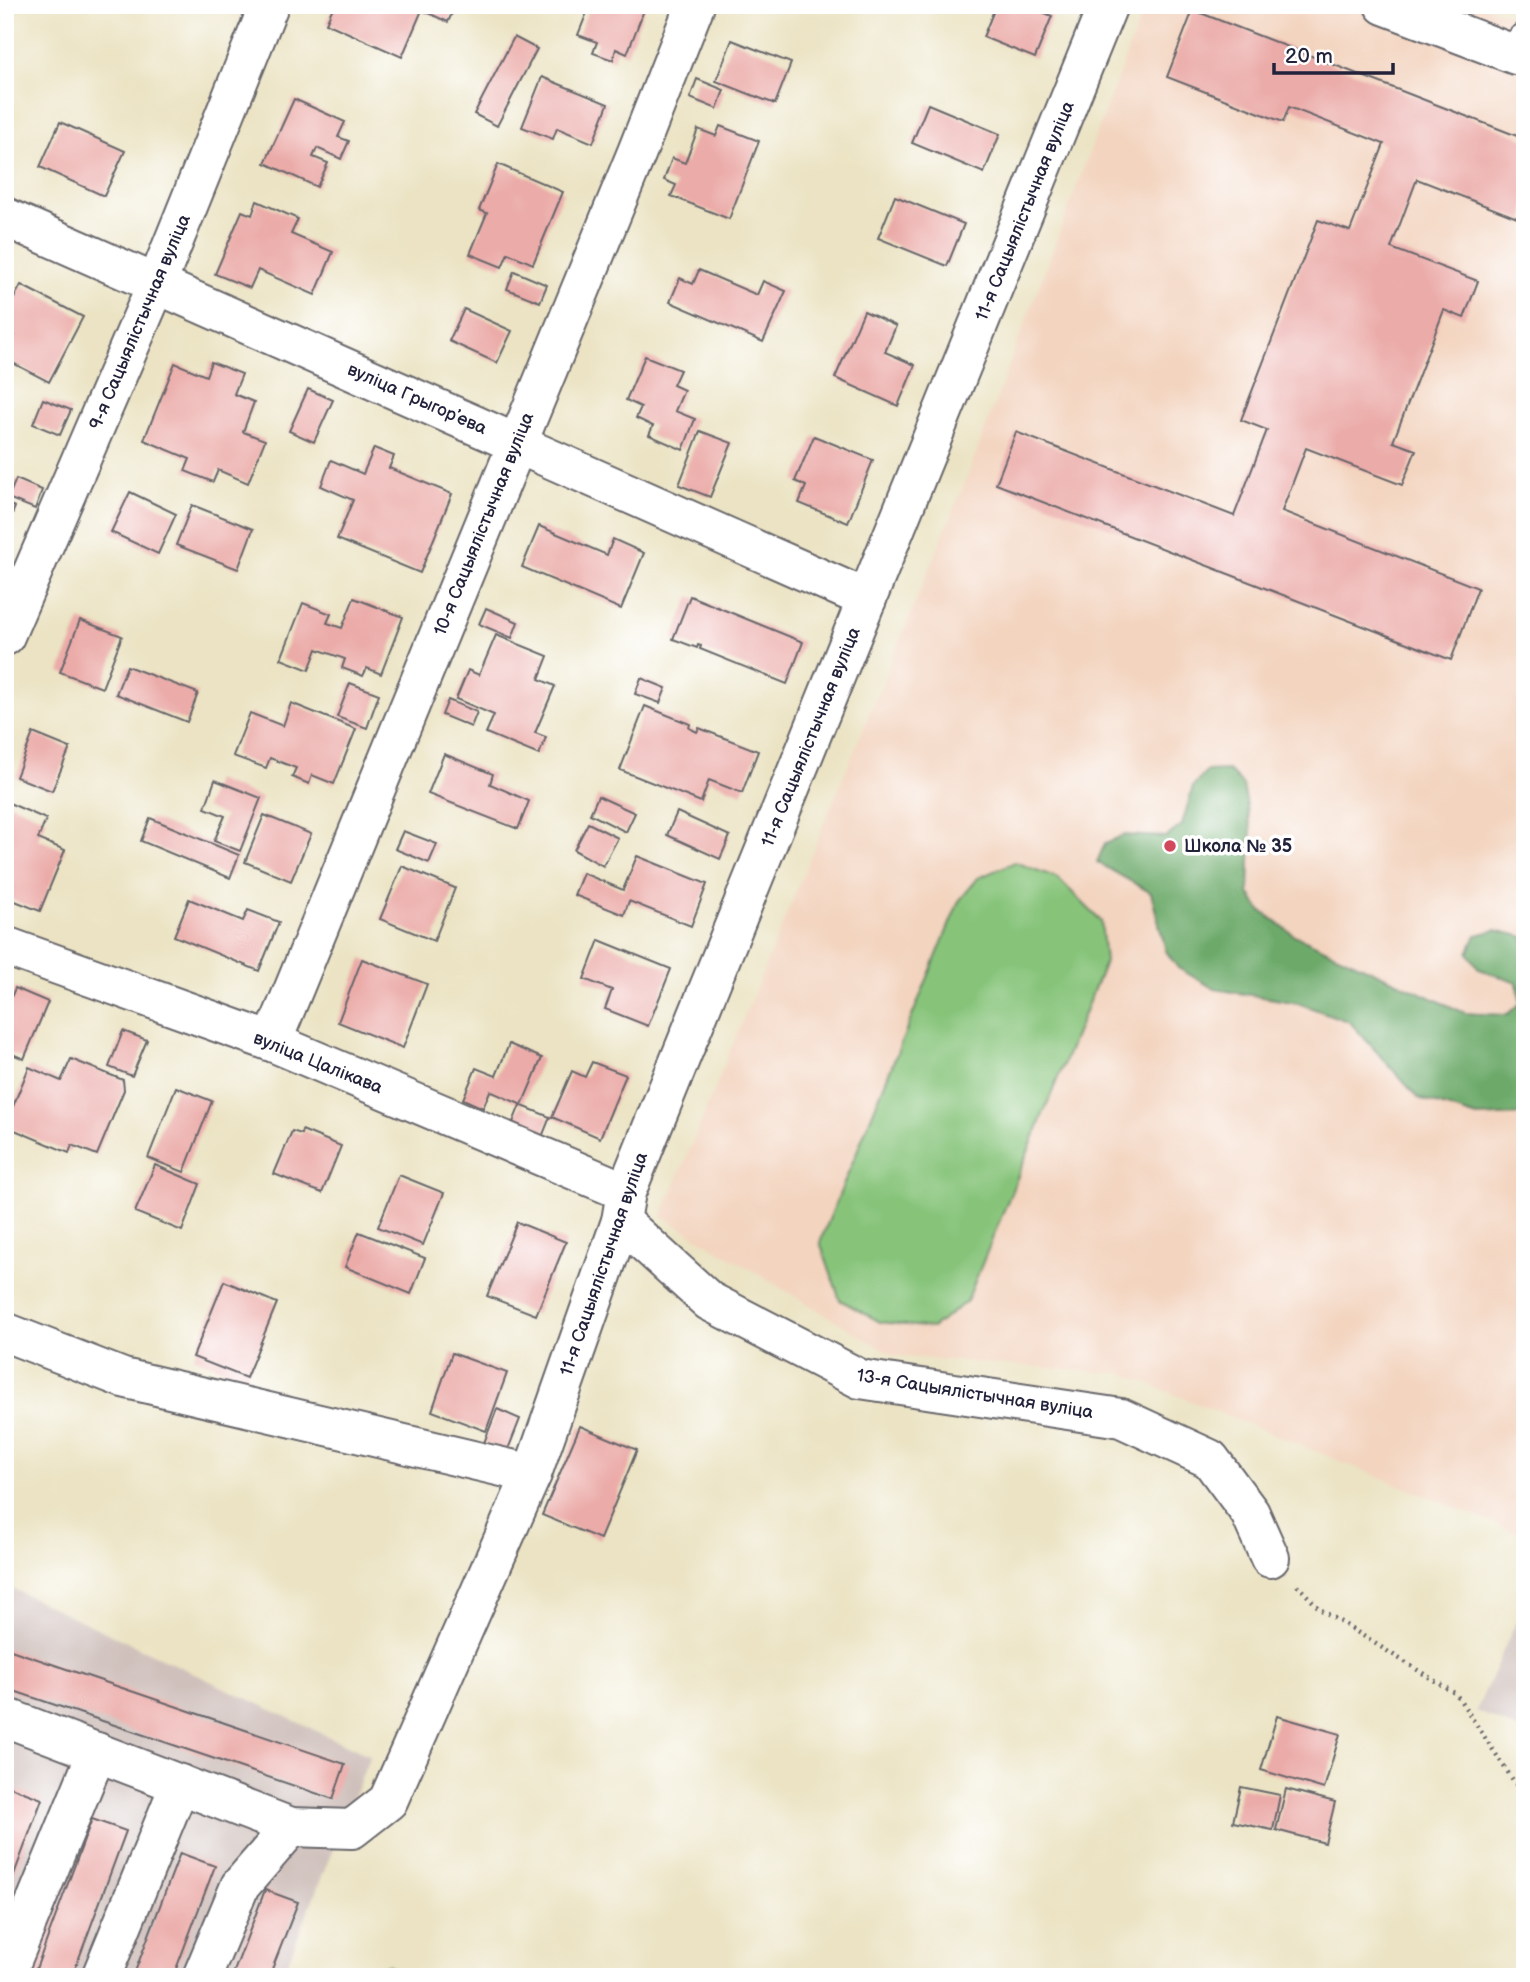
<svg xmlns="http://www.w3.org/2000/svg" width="1530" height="1982" font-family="'Balsamiq Sans',sans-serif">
<rect width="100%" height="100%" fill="#fff"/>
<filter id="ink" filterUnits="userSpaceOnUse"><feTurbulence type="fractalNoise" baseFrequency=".0143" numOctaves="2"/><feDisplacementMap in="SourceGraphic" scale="14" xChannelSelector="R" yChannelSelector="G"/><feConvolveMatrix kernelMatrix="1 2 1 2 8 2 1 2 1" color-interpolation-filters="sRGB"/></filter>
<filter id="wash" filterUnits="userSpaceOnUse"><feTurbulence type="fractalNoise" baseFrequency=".00686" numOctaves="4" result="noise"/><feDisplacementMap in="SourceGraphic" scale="28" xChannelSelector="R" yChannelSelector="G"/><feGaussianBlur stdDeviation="1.57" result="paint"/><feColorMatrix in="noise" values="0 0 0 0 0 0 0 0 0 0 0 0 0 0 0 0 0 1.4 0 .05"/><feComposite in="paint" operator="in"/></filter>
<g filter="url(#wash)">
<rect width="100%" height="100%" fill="#ebe3c3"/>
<polygon fill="#f3d4bf" points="1145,5 1483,5 1525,21 1525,1536 1124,1374 894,1356 662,1216 967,477"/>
<g fill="#cfc0bb">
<polygon points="5,1585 370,1756 282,1977 5,1977"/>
<polygon points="1525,1602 1525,1733 1476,1711"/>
</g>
<polygon fill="#87c47a" stroke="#54735a" stroke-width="2" points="1015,862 1058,878 1101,921 1105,962 967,1301 932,1328 880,1322 840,1300 820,1242 959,901 978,878"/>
<g fill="#6daa6a" stroke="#486652" stroke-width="2">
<polygon points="1228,770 1243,785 1251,829 1249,893 1260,910 1294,935 1465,1013 1506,1015 1521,1003 1517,983 1479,969 1468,953 1476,935 1496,930 1525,937 1525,1115 1477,1117 1418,1098 1350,1022 1298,1003 1215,989 1178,968 1166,951 1151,893 1097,862 1105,843 1125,835 1166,837 1182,825 1193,786 1207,771"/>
<polygon points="389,1965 398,1977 361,1977"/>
</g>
<g id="blocks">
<g fill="#ebaba8">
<polygon points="334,5 456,5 448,22 422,10 402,57 326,23"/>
<polygon points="590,5 646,5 627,54 616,49 613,60 593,53 597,42 578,35"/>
<polygon points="996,5 1026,5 1052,16 1035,58 983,37"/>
<polygon points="1193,10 1525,139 1525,221 1417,179 1391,248 1478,281 1464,318 1444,310 1393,442 1416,450 1402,485 1306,448 1282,511 1478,588 1451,660 996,484 1016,432 1234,516 1267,430 1241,420 1318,220 1350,231 1384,144 1289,107 1283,122 1167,77"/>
<polygon points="514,37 537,49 497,126 474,114"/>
<polygon points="732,40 791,63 775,104 716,81"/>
<polygon points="542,77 608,104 593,143 557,128 553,139 522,127"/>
<polygon points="697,79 724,90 717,109 690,98"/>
<polygon points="294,99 345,122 338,137 349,141 341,159 317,148 313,157 328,163 317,187 265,163"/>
<polygon points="928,104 1000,134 984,173 912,143"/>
<polygon points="60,122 125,151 104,196 40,167"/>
<polygon points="720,126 759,141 729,219 671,196 676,185 664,180 672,158 685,163 698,129 716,136"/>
<polygon points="498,164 563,192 533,264 508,253 502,267 470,254 487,213 479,210"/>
<polygon points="895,196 964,224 947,266 878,238"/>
<polygon points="257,201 298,219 291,234 333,252 315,295 258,270 250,288 215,274 242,211 252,215"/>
<polygon points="699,270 757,295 763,281 786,291 763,342 670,302 680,278 693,284"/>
<polygon points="514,271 547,285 540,302 507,289"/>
<polygon points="21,285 83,317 49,382 5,359 5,353 14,336 5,332 5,315"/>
<polygon points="464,309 512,331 497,363 449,341"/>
<polygon points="864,311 896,326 885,352 915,365 898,406 835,378"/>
<polygon points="645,356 680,370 673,385 684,390 675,411 695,419 683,450 649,435 653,426 636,418 641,407 626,400"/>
<polygon points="211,362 242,374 234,394 254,402 243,432 265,440 248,483 218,470 213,482 185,471 190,459 144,440 175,363 206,376"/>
<polygon points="308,389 333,400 314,442 289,431"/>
<polygon points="43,399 71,410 60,435 33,424"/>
<polygon points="700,431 732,443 710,497 679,485"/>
<polygon points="814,436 873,460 848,523 799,503 806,486 795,481"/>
<polygon points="374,448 394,456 389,468 452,494 420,573 337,539 353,500 321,486 331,460 363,474"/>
<polygon points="16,479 42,490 35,509 8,498"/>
<polygon points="130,492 176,514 158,554 111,532"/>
<polygon points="5,503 15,507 5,531"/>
<polygon points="192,505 253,529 238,569 176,545"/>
<polygon points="539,526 607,555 613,539 644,553 621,609 522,567"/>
<polygon points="690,596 803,642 787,684 700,649 701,646 698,645 697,648 673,639"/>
<polygon points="354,598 403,617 381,674 367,668 363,676 342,668 345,659 317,649 309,670 281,659 303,603 331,614 327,623 342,628"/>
<polygon points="486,608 518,622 512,638 479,624"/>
<polygon points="80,620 122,636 102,688 60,672"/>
<polygon points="496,635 548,656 539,679 555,686 535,733 546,737 539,755 486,733 494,715 456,699 468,670 479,675"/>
<polygon points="127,666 198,693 187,722 116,694"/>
<polygon points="641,678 666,688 660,703 635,694"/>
<polygon points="350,683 379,694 367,728 337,717"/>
<polygon points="448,700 477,712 471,727 442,715"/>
<polygon points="291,703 356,729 334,784 312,775 309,784 292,777 296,768 270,758 266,768 233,756 250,713 283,726"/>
<polygon points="645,706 690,724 689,728 697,732 699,728 758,751 742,793 709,780 701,802 620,770"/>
<polygon points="33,733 70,748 52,791 16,777"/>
<polygon points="444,754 493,774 490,784 529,801 518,829 428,794"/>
<polygon points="215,780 261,798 240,851 214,841 225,816 205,808"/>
<polygon points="598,796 635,813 626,832 590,814"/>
<polygon points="9,803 46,819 38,839 65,850 40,911 5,897 5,813"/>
<polygon points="677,812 730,836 720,859 667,835"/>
<polygon points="264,815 311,834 291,881 245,862"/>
<polygon points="150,818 239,855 230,878 141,841"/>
<polygon points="588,823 618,838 603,866 574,850"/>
<polygon points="403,831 437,844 429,863 395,849"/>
<polygon points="637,856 707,884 691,926 629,901 624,915 574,895 583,873 623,890"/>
<polygon points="402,866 455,888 434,941 380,919"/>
<polygon points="189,899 243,921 248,910 279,922 259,971 174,936"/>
<polygon points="599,940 671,969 648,1026 605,1009 612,990 584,979"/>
<polygon points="362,959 427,984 403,1048 338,1022"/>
<polygon points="15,988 48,1002 24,1059 5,1051 5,1011"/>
<polygon points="123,1031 147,1040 132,1076 109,1067"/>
<polygon points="509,1044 542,1058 522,1105 490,1091 483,1108 463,1099 476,1068 496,1076"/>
<polygon points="71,1059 123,1080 124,1090 97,1155 72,1145 69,1153 5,1126 29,1067 61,1081"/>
<polygon points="592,1062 626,1075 600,1138 552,1117 572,1071 585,1077"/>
<polygon points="176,1087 212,1101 184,1172 148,1158"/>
<polygon points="520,1105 550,1117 542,1137 512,1125"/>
<polygon points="302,1130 341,1146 322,1193 274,1174 292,1131 301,1134"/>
<polygon points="155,1165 200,1184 182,1231 135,1212"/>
<polygon points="399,1175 444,1193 423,1245 378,1227"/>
<polygon points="517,1222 566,1242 536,1315 487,1296"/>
<polygon points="359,1232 425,1258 411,1294 345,1267"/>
<polygon points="224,1281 277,1303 246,1378 193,1357"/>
<polygon points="452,1353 507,1373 486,1431 432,1411"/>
<polygon points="497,1409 520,1419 507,1452 484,1443"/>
<polygon points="580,1426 637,1450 600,1539 542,1515"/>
<polygon points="5,1648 345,1764 333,1799 5,1688"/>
<polygon points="1277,1716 1340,1734 1324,1789 1261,1770"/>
<polygon points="8,1786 42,1799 6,1896 5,1792"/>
<polygon points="1241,1787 1280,1795 1273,1830 1233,1822"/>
<polygon points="1286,1789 1335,1802 1325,1843 1276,1830"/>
<polygon points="92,1819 126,1831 72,1977 33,1977"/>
<polygon points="180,1853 215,1866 173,1977 133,1977"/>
<polygon points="265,1890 298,1902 269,1977 232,1977"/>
</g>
</g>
</g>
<g filter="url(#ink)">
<use href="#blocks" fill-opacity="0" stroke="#68666b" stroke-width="2"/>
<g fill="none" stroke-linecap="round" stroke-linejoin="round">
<defs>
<g id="minor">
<polyline points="1384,5 1516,55 1525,43"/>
<polyline points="5,217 867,599"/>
<polyline points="5,636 157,283 269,5"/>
<polyline points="5,946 272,1042 626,1192"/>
<polyline points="272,1042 637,152 695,5"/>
<polyline points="621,1221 709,1301 860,1379 1121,1418 1210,1459 1250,1513 1270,1558"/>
<polyline points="5,1332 123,1378 532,1474"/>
<polyline points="5,1717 291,1827 352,1829 388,1801 532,1474 621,1221 626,1192 1108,5"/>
<polyline points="5,1977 97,1752"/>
<polyline points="101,1977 180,1784"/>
<polyline points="202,1977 240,1886 291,1827"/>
</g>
</defs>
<use href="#minor" stroke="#68666b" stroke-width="42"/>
<polyline stroke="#68666b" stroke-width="4.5" stroke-dasharray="2 5" stroke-linecap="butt" points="1297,1585 1320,1609 1456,1694 1519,1789 1525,1851"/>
<use href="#minor" stroke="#fff" stroke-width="38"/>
</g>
</g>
<circle fill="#d1495b" stroke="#fff" stroke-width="2.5" cx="1170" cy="846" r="7"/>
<g text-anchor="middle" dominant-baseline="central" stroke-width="7" stroke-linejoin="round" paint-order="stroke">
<g font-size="18" fill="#22223b" stroke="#fff">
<text transform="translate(1025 211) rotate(-68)">11-я Сацыялістычная вуліца</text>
<text transform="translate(140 322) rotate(-67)">9-я Сацыялістычная вуліца</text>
<text transform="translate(417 399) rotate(24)">вуліца Грыгорʼева</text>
<text transform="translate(484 524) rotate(-68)">10-я Сацыялістычная вуліца</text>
<text transform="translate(811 737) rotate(-68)">11-я Сацыялістычная вуліца</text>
<text transform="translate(318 1063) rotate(22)">вуліца Цалікава</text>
<text transform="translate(604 1264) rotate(-71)">11-я Сацыялістычная вуліца</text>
<text transform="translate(975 1394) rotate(9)">13-я Сацыялістычная вуліца</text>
</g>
<g font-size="18" font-weight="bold" fill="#22223b" stroke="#fff" text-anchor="start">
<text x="1184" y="846">Школа № 35</text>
</g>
</g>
<rect width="1530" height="1982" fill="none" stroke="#fff" stroke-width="28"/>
<path d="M1274 63v10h119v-10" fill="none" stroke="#22223b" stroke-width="3.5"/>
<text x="1285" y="63" font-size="21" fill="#22223b" stroke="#ffffff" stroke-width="5" paint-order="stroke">20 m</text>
</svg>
